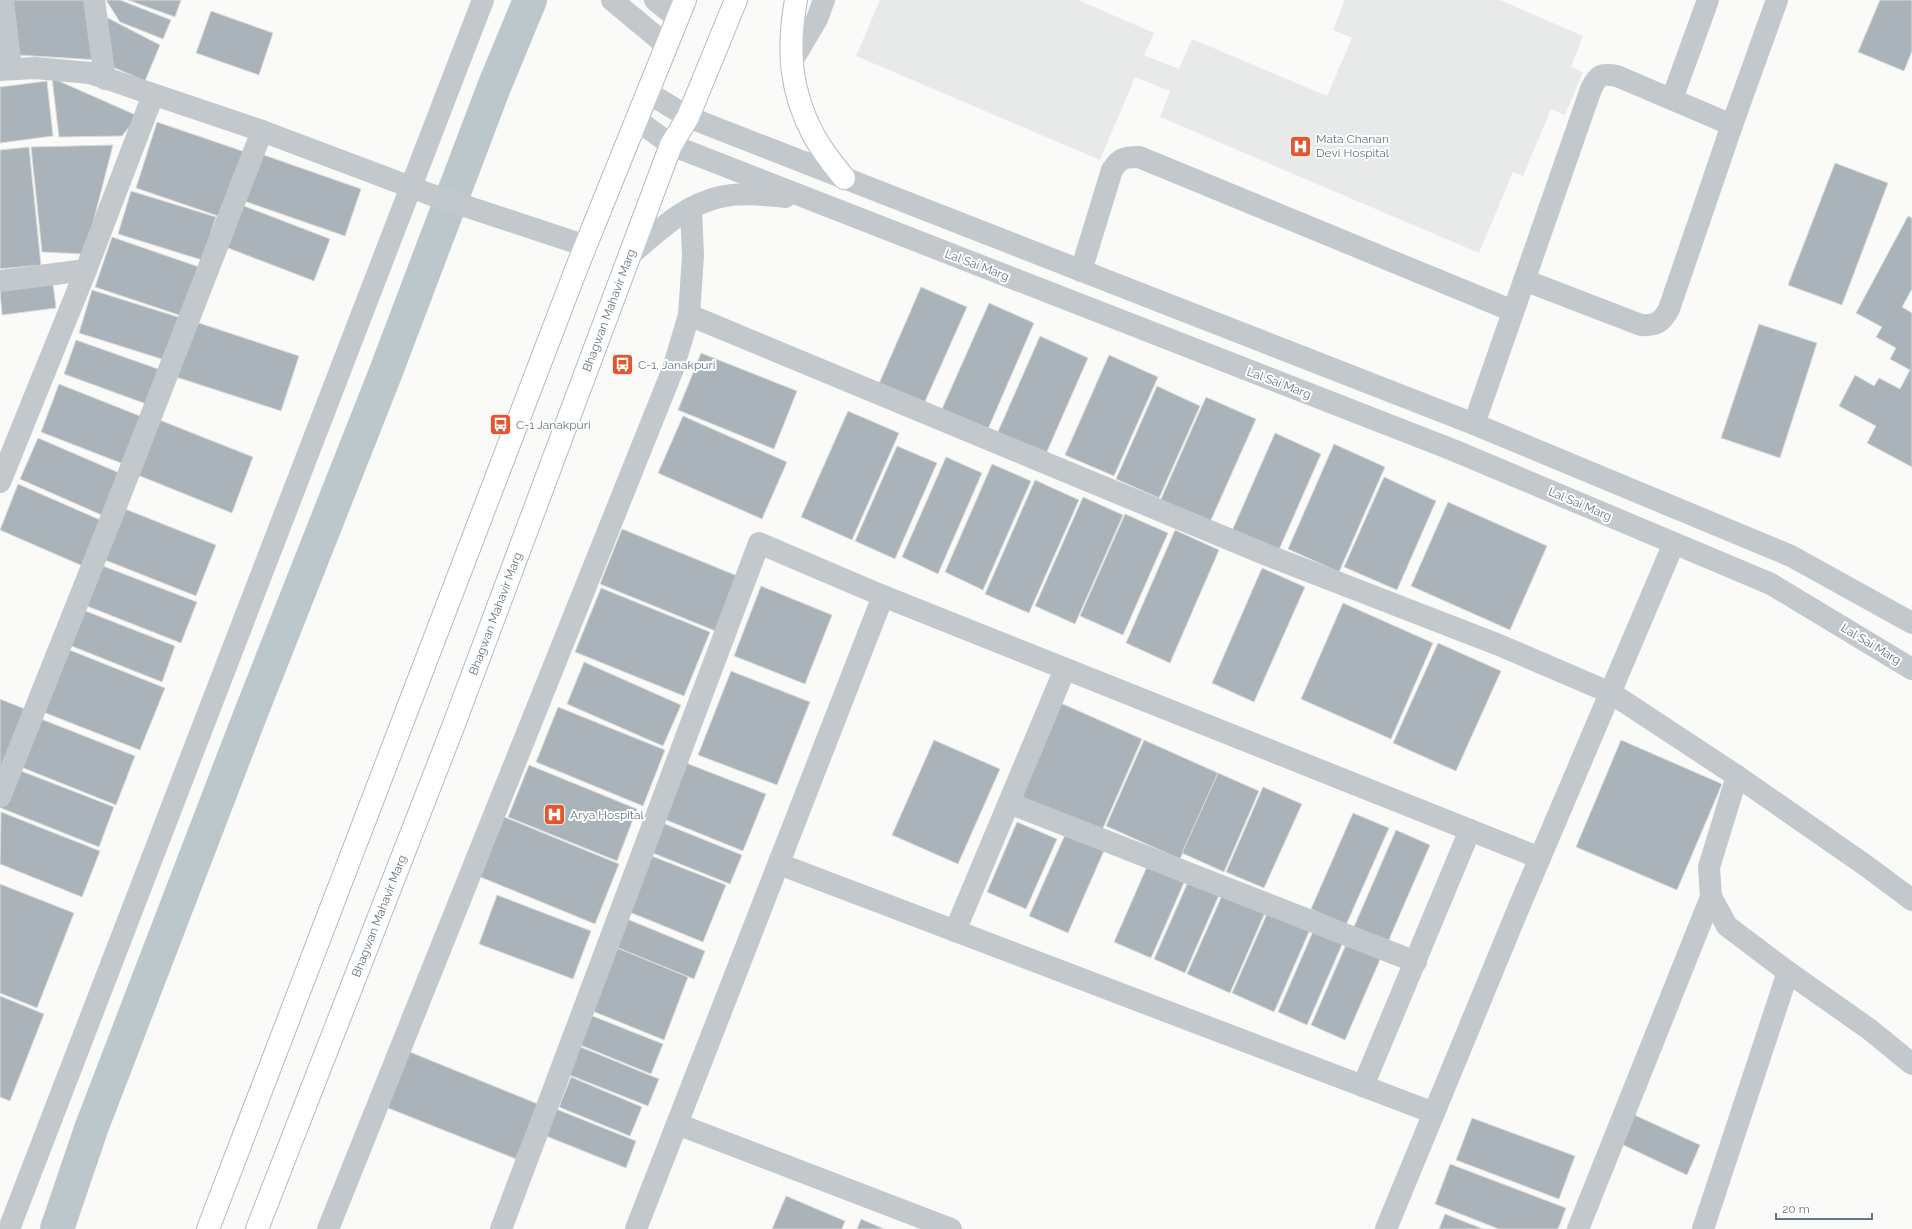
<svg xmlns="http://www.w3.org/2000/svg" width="1912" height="1229" font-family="Raleway,sans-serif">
<rect width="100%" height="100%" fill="#fafaf8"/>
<polygon fill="#e8e9e9" points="880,0 1078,0 1154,33 1144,55 1179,69 1192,39 1327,96 1352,38 1333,30 1345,0 1500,0 1583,36 1571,67 1583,72 1565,115 1551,109 1523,176 1513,172 1479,253 1160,117 1170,91 1135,77 1100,160 856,56"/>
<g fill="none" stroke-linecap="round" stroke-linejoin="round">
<polyline stroke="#bbc7cb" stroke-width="34" points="57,1229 91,1129 249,718 385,374 494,87 530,0"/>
</g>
<g fill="#aab3b9" stroke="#dcdcda">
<polygon points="11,0 91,0 99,60 17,55"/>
<polygon points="106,0 120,0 171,20 163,39 120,22"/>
<polygon points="128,0 181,0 175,17"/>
<polygon points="1880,0 1912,0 1912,51 1904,71 1858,52"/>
<polygon points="211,11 273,33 259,75 196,53"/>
<polygon points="102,15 160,45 145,81 108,65"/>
<polygon points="52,78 138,116 122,136 59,137"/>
<polygon points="47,81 53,136 0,143 0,87"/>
<polygon points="157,122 245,152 224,218 136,188"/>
<polygon points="113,145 85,254 42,252 31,147"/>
<polygon points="29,147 41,265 0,269 0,150"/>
<polygon points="261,154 361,189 345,236 244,201"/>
<polygon points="1835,163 1888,183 1842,305 1788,285"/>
<polygon points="131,191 216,217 202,260 118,234"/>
<polygon points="239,204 330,239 314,281 223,246"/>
<polygon points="1908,216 1912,218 1912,289 1902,307 1912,313 1912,467 1867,443 1876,426 1839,406 1855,375 1874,386 1879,378 1900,389 1910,370 1890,359 1896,348 1876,337 1882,327 1856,313"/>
<polygon points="112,237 202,268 185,317 95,287"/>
<polygon points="53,284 56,308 2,315 0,290"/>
<polygon points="921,287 967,307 923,406 878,386"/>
<polygon points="92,290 181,318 168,361 79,333"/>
<polygon points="989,303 1034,323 988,429 942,409"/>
<polygon points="193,321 299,356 281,411 176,377"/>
<polygon points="1759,324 1817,343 1780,458 1721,438"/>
<polygon points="1040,336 1088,358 1045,456 997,434"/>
<polygon points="76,340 161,370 149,405 64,374"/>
<polygon points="701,353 797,391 774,449 678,410"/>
<polygon points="1109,355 1158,377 1114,476 1065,455"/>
<polygon points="59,384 145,418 126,465 41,432"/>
<polygon points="1157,386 1200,406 1159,498 1116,479"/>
<polygon points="1206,397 1256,419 1207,529 1157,508"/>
<polygon points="848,411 899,433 852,540 801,517"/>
<polygon points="683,416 787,462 762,519 658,473"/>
<polygon points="157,419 253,457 232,513 135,474"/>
<polygon points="1275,433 1321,454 1278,552 1232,531"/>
<polygon points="38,438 124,475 106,517 20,479"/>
<polygon points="1334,444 1385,467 1339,572 1288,549"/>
<polygon points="897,446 937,463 895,559 855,541"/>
<polygon points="946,457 982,473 938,574 902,557"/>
<polygon points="992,464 1031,481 983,590 945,572"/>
<polygon points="1384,477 1436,501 1397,590 1344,567"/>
<polygon points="1035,480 1079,500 1029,613 985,594"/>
<polygon points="18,484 105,522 85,567 0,530"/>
<polygon points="1083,497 1123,515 1075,624 1035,606"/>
<polygon points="1448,502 1547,546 1510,630 1411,586"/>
<polygon points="125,509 216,545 196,596 105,560"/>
<polygon points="1125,514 1168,533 1123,635 1080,616"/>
<polygon points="622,529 740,577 718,632 600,584"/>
<polygon points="1175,530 1219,550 1170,663 1126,643"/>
<polygon points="103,566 197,602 181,643 87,606"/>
<polygon points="1262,568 1305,587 1254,702 1212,683"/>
<polygon points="761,586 832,615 805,684 734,656"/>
<polygon points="601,588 710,632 684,696 575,652"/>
<polygon points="1343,603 1433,643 1391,739 1301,699"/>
<polygon points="83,610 175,646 162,682 69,645"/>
<polygon points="1438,643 1501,671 1456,771 1393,743"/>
<polygon points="67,649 165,688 140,750 43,712"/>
<polygon points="584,662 681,705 663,746 567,704"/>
<polygon points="731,671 810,702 777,785 698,755"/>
<polygon points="0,699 30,711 0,789"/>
<polygon points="1056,701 1142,739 1100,835 1014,797"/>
<polygon points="558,707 665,750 643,806 536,762"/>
<polygon points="36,717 135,756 116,805 16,765"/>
<polygon points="934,740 1000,769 958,864 892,835"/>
<polygon points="1144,740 1218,773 1180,859 1106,826"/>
<polygon points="1621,740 1722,784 1677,890 1576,847"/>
<polygon points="686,763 766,794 743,851 664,819"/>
<polygon points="529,765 637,809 617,861 508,817"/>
<polygon points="16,769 114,807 99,847 1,808"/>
<polygon points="1218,773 1259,791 1224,872 1182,853"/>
<polygon points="1263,787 1302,804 1264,888 1226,872"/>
<polygon points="1,812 100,851 82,897 0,864"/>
<polygon points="1353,813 1389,828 1346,925 1311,909"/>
<polygon points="502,816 619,864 595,924 478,876"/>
<polygon points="660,822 742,855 730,884 648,851"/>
<polygon points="1017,822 1057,839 1026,909 987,892"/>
<polygon points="1068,828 1106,846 1068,933 1029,916"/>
<polygon points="1396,830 1430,845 1387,944 1353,929"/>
<polygon points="649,855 726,885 703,942 627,911"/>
<polygon points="1149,862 1186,878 1151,958 1114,942"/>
<polygon points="1188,882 1219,895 1185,973 1154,959"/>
<polygon points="0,884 74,913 37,1008 0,993"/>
<polygon points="1225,889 1267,908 1230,993 1187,974"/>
<polygon points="497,895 591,931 573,979 479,944"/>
<polygon points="1270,907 1312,925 1274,1012 1232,993"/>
<polygon points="622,917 705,951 694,979 611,945"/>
<polygon points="1315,927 1344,940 1307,1025 1278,1012"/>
<polygon points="1348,940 1382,955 1345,1040 1311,1025"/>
<polygon points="615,947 688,977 664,1040 590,1010"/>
<polygon points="0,996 44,1014 10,1101 0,1097"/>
<polygon points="590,1015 663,1044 651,1074 578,1044"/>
<polygon points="578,1046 659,1079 648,1106 567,1074"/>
<polygon points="405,1050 538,1104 516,1159 383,1106"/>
<polygon points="571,1077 642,1107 630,1136 559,1107"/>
<polygon points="556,1109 636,1141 626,1168 546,1136"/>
<polygon points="1630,1113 1700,1145 1687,1175 1617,1142"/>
<polygon points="1472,1118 1575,1156 1559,1199 1456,1160"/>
<polygon points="1450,1164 1566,1208 1558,1229 1499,1229 1435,1204"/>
<polygon points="786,1196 845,1221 842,1229 772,1229"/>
<polygon points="1445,1214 1483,1229 1439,1229"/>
<polygon points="861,1219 884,1229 857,1229"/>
</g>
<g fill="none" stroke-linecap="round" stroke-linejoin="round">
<defs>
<g id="major">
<path d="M 796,0 C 787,49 790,92 814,136 C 822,151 834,165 844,178"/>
<polyline points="208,1229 577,267 685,0"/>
<path id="s1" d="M 257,1229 L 453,727 L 671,145 L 688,117 L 736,0"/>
</g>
</defs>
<use href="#major" stroke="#b5babe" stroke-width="24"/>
<g stroke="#c3c8cc" stroke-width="22">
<polyline points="3,0 11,69"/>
<polyline points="94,0 105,79"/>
<polyline points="612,0 666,45"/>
<polyline points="655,0 677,18"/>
<polyline points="791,63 817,19 824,0"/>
<polyline points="0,70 35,68 90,73 262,131 432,195 586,246"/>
<polyline points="647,92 688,117 1474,424 1791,556 1912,623"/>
<polyline points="1672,99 1708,0"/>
<polyline points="636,119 671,145 1453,450 1771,584 1912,669"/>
<path d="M 630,255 C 657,232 684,205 720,197 C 741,192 764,195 785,197"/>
<path d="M 1081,271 L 1112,170 C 1120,158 1124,157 1139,157 L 1513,311"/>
<path d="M 1524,280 L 1641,325 C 1656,326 1662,322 1669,309 L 1732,125 L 1777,0"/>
<polyline points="0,281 86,270"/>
<polyline points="689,315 1267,555 1499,645 1611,693 1737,776 1865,865 1912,900"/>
<path d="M 1474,424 L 1591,89 C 1598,75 1601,73 1617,76 L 1732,125"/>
<polyline points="0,482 86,270 153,95"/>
<polyline points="883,596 1540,858"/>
<polyline points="1737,776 1709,867 1711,897 1727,926 1788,972"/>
<polyline points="0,797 109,524 262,131"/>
<polyline points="1009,803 1416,962"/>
<polyline points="779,864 1434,1113"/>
<polyline points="955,931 1065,669"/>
<polyline points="1363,1086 1470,830"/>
<polyline points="677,1124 951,1229"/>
<polyline points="9,1229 483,0"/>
<polyline points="328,1229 673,369 689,315 693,256 691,208"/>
<polyline points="501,1229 759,543 883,596 636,1229"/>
<polyline points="1386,1229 1519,907 1674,543"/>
<polyline points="1578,1229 1711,897"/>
<polyline points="1703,1229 1788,972 1869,1029 1912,1064"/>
</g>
<use href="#major" stroke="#fff" stroke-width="22"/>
</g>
<defs>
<symbol id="hospital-square" viewBox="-11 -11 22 22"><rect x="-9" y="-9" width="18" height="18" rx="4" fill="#e4572e" stroke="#fff"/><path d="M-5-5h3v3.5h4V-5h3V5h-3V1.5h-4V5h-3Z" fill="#fff"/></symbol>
<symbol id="bus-square" viewBox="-11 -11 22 22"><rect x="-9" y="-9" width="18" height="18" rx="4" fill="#e4572e" stroke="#fff"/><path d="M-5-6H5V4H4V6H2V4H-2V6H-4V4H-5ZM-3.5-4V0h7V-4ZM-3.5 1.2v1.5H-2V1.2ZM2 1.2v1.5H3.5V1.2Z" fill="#fff"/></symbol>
</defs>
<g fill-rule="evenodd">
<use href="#hospital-square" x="1288" y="134" width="25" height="25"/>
<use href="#bus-square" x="610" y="352" width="25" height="25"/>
<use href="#bus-square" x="488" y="412" width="25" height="25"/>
<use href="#hospital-square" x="542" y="802" width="25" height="25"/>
</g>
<g text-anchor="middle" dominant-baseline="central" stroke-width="4" stroke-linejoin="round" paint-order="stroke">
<g font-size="12" fill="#657683" stroke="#fff" text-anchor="start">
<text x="1316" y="139">Mata Chanan<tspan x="1316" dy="14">Devi Hospital</tspan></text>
<text x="638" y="365">C-1, Janakpuri</text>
<text x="516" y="425">C-1 Janakpuri</text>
<text x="570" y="815">Arya Hospital</text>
</g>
<g font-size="12" fill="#657683" stroke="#fff">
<text transform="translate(977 265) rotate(21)">Lal Sai Marg</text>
<text stroke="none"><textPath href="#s1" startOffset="984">Bhagwan Mahavir Marg</textPath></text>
<text transform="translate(1279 383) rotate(21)">Lal Sai Marg</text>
<text transform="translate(1580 504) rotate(23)">Lal Sai Marg</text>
<text stroke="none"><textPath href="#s1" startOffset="660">Bhagwan Mahavir Marg</textPath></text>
<text transform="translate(1871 644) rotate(31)">Lal Sai Marg</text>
<text stroke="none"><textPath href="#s1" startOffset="336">Bhagwan Mahavir Marg</textPath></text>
</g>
</g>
<path d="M1776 1213v6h96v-6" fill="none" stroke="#657683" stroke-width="2"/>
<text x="1782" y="1213" font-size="12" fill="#657683" stroke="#ffffff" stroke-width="3" paint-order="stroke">20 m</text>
</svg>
